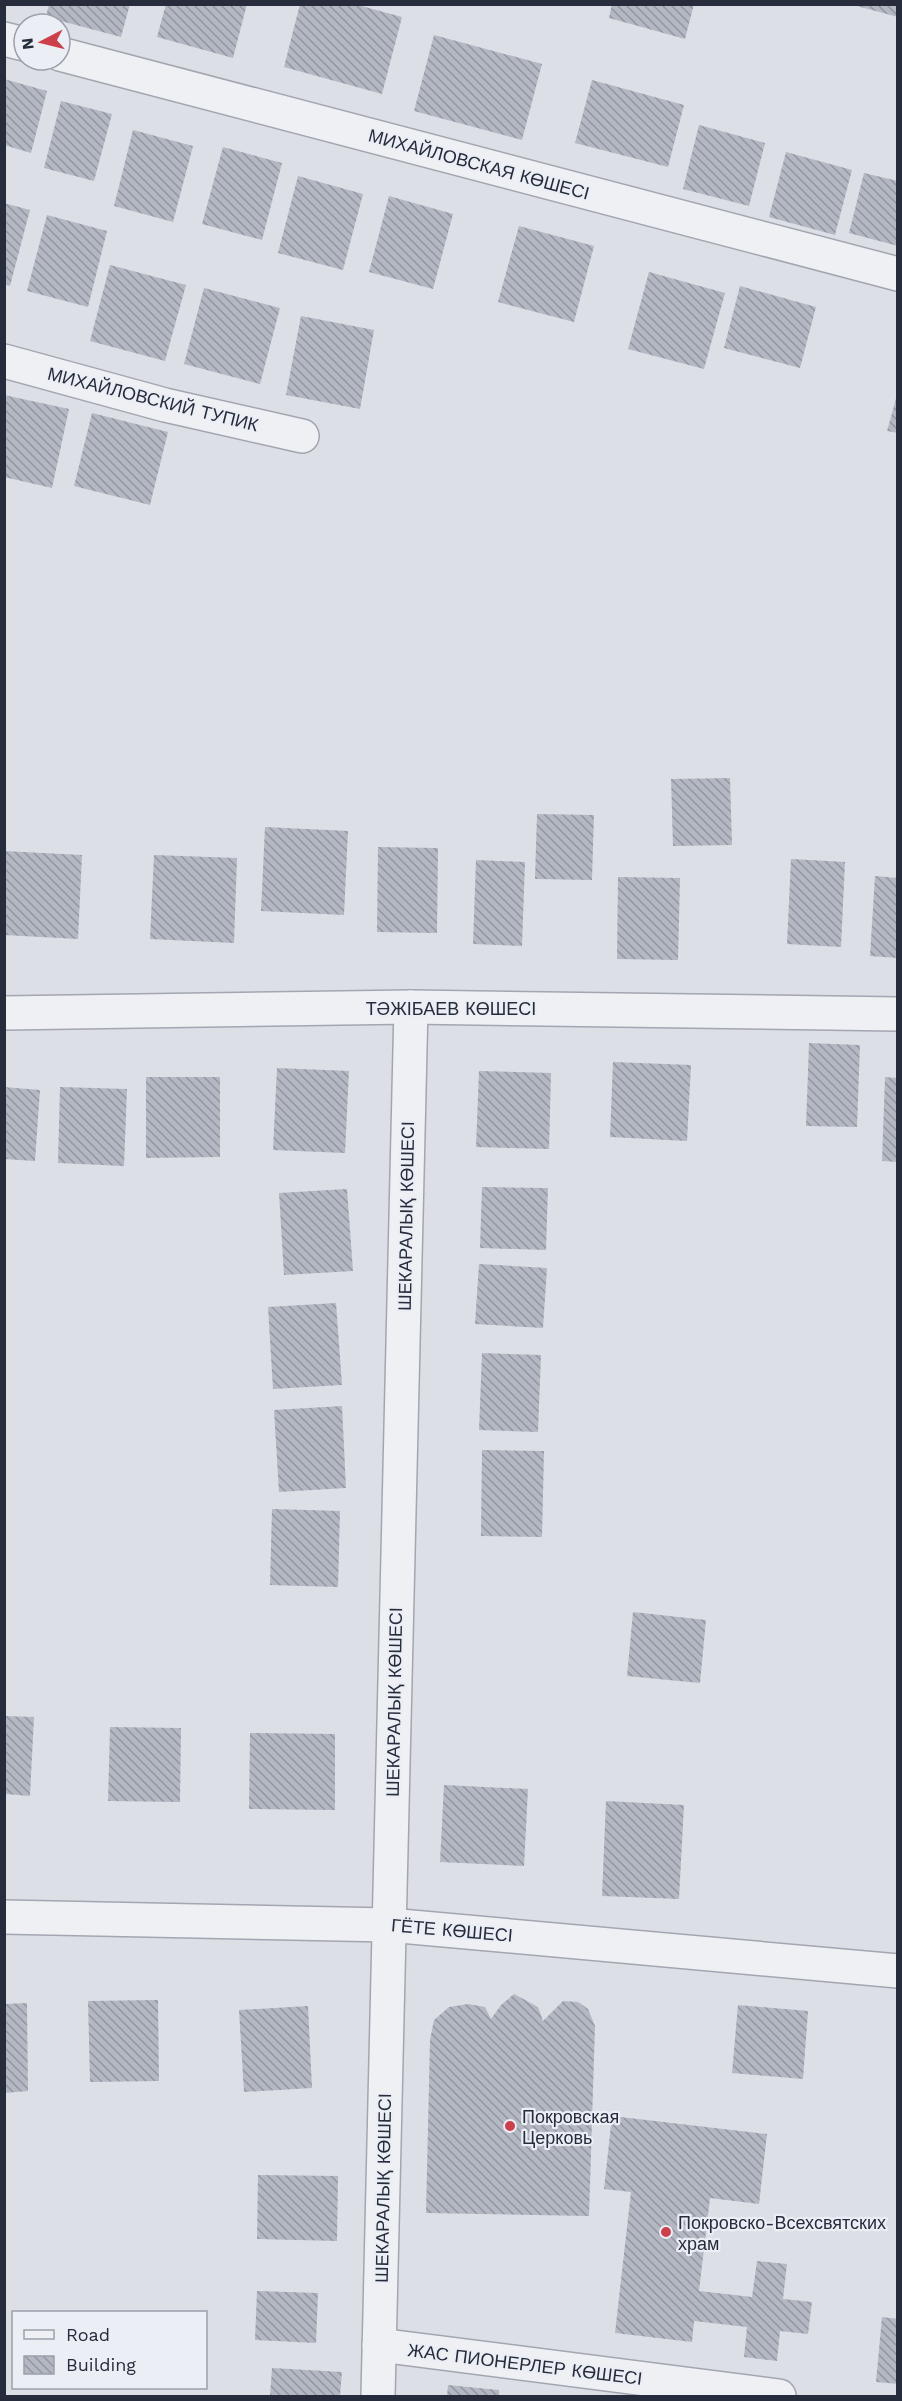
<svg xmlns="http://www.w3.org/2000/svg" width="902" height="2401" font-family="'Work Sans',sans-serif">
<defs>
<pattern id="building-back-hatch" width="6" height="6" patternUnits="userSpaceOnUse" patternTransform="scale(1.5)"><rect width="6" height="6" fill="#b3b8c3"/><path d="M-1 5l2 2M0 0l6 6M5-1l2 2" fill="none" stroke="#9196a0"/></pattern>
</defs>
<rect width="100%" height="100%" fill="#dcdfe6"/>
<g fill="url(#building-back-hatch)">
<polygon points="49,4 130,4 121,37 46,17"/>
<polygon points="166,4 247,4 233,58 157,37"/>
<polygon points="300,4 354,4 402,17 382,94 284,67"/>
<polygon points="612,4 694,4 685,39 609,18"/>
<polygon points="853,4 898,4 898,17 853,5"/>
<polygon points="434,35 542,64 522,140 414,111"/>
<polygon points="4,79 47,91 31,153 4,145"/>
<polygon points="592,80 684,105 668,167 575,143"/>
<polygon points="61,101 112,114 94,181 44,168"/>
<polygon points="699,125 765,143 749,206 683,189"/>
<polygon points="133,130 193,146 173,222 114,206"/>
<polygon points="223,147 282,163 262,240 202,224"/>
<polygon points="786,152 852,170 835,235 769,217"/>
<polygon points="864,173 898,181 898,246 849,233"/>
<polygon points="298,176 363,194 343,270 278,253"/>
<polygon points="389,196 453,214 433,289 369,272"/>
<polygon points="4,203 30,210 10,286 4,284"/>
<polygon points="47,215 107,231 88,307 27,291"/>
<polygon points="519,226 594,246 574,322 498,302"/>
<polygon points="110,265 186,285 165,361 90,341"/>
<polygon points="649,272 725,293 704,369 628,349"/>
<polygon points="740,286 816,307 800,368 724,348"/>
<polygon points="204,288 280,308 260,384 184,364"/>
<polygon points="301,316 374,330 360,409 286,395"/>
<polygon points="4,395 69,409 52,488 4,477"/>
<polygon points="897,395 898,395 898,433 887,431"/>
<polygon points="92,413 168,432 150,505 74,486"/>
<polygon points="730,778 732,845 673,846 671,779"/>
<polygon points="537,814 594,815 592,880 535,879"/>
<polygon points="265,827 348,831 344,915 261,911"/>
<polygon points="378,847 438,848 437,933 377,932"/>
<polygon points="4,851 82,855 78,939 4,935"/>
<polygon points="154,855 237,858 234,943 150,939"/>
<polygon points="791,859 845,862 841,947 787,944"/>
<polygon points="476,860 525,862 522,946 473,944"/>
<polygon points="875,876 898,878 898,958 870,956"/>
<polygon points="618,877 680,878 678,960 617,959"/>
<polygon points="809,1043 860,1045 857,1127 806,1126"/>
<polygon points="613,1062 691,1065 687,1141 610,1137"/>
<polygon points="277,1068 349,1071 345,1153 273,1150"/>
<polygon points="479,1071 551,1073 549,1149 476,1147"/>
<polygon points="146,1077 220,1077 220,1157 146,1158"/>
<polygon points="885,1077 898,1078 898,1162 882,1161"/>
<polygon points="4,1087 40,1090 35,1161 4,1159"/>
<polygon points="60,1087 127,1089 124,1166 58,1163"/>
<polygon points="482,1187 548,1188 546,1250 480,1248"/>
<polygon points="347,1189 353,1271 284,1275 279,1193"/>
<polygon points="479,1264 547,1268 543,1328 475,1324"/>
<polygon points="336,1303 342,1385 273,1389 268,1307"/>
<polygon points="482,1353 541,1355 538,1432 479,1430"/>
<polygon points="342,1406 346,1488 279,1492 274,1410"/>
<polygon points="482,1450 544,1451 542,1537 481,1536"/>
<polygon points="272,1509 340,1511 338,1587 270,1585"/>
<polygon points="633,1612 706,1620 700,1683 627,1676"/>
<polygon points="5,1716 34,1717 30,1796 5,1794"/>
<polygon points="110,1727 181,1728 180,1802 108,1801"/>
<polygon points="250,1733 335,1734 335,1810 249,1809"/>
<polygon points="444,1785 528,1789 524,1866 440,1862"/>
<polygon points="606,1801 684,1805 679,1899 602,1896"/>
<polygon points="514,1994 538,2007 543,2021 563,2001 578,2002 588,2009 595,2026 589,2216 426,2213 430,2040 434,2020 449,2007 468,2004 485,2007 491,2019 501,2005"/>
<polygon points="158,2000 159,2081 90,2082 88,2001"/>
<polygon points="27,2003 28,2091 4,2093 4,2004"/>
<polygon points="738,2005 808,2011 803,2079 732,2073"/>
<polygon points="308,2006 312,2088 244,2092 239,2010"/>
<polygon points="612,2116 767,2134 759,2204 710,2198 699,2291 752,2297 757,2261 787,2264 783,2299 812,2302 808,2334 780,2331 777,2361 744,2357 747,2327 694,2321 692,2342 615,2333 631,2192 604,2189"/>
<polygon points="258,2175 338,2176 337,2241 257,2239"/>
<polygon points="257,2291 318,2293 316,2343 255,2340"/>
<polygon points="882,2317 898,2319 898,2384 876,2382"/>
<polygon points="272,2368 342,2372 340,2396 270,2396"/>
<polygon points="448,2385 499,2390 499,2396 447,2396"/>
</g>
<g fill="none" stroke-linecap="round" stroke-linejoin="round">
<defs>
<g id="minor">
<polyline points="4,39 24,44"/>
<polyline points="60,54 898,274"/>
<polyline points="4,361 165,405 302,436"/>
<polyline points="4,1013 411,1007 898,1014"/>
<polyline points="379,2345 779,2396"/>
<polyline points="378,2396 411,1007"/>
</g>
<polyline id="tertiary" points="4,1917 389,1925 898,1971"/>
</defs>
<use href="#minor" stroke="#a2a6b0" stroke-width="36"/>
<use href="#tertiary" stroke="#a2a6b0" stroke-width="36"/>
<use href="#minor" stroke="#eef0f4" stroke-width="33"/>
<use href="#tertiary" stroke="#eef0f4" stroke-width="33"/>
</g>
<g fill="#cc404b" stroke="#ebeef4" stroke-width="2">
<circle cx="510" cy="2126" r="6"/>
<circle cx="666" cy="2232" r="6"/>
</g>
<g text-anchor="middle" dominant-baseline="central" stroke-width="4.5" stroke-linejoin="round" paint-order="stroke">
<g font-size="18" fill="#262c3c" stroke="#ebeef4">
<text transform="translate(479 164) rotate(15)">МИХАЙЛОВСКАЯ КӨШЕСІ</text>
<text transform="translate(153 399) rotate(14)">МИХАЙЛОВСКИЙ ТУПИК</text>
<text x="451" y="1008">ТӘЖІБАЕВ КӨШЕСІ</text>
<text transform="translate(406 1216) rotate(-89)">ШЕКАРАЛЫҚ КӨШЕСІ</text>
<text transform="translate(394 1702) rotate(-89)">ШЕКАРАЛЫҚ КӨШЕСІ</text>
<text transform="translate(452 1930) rotate(5)">ГЁТЕ КӨШЕСІ</text>
<text transform="translate(383 2188) rotate(-89)">ШЕКАРАЛЫҚ КӨШЕСІ</text>
<text transform="translate(525 2364) rotate(7)">ЖАС ПИОНЕРЛЕР КӨШЕСІ</text>
</g>
<g font-size="18" fill="#262c3c" stroke="#ebeef4" text-anchor="start">
<text x="522" y="2116">Покровская<tspan x="522" dy="21">Церковь</tspan></text>
<text x="678" y="2222">Покровско-Всехсвятских<tspan x="678" dy="21">храм</tspan></text>
</g>
</g>
<rect width="902" height="2401" fill="none" stroke="#262c3c" stroke-width="12"/>
<rect x="12" y="2311" width="195" height="78" fill="#ebeef4" stroke="#9ca0aa" stroke-width="1.5"/>
<rect x="24" y="2330" width="30" height="9" fill="#eef0f4" stroke="#9ca0aa" stroke-width="1.5"/>
<text x="66" y="2341" font-size="18" fill="#262c3c">Road</text>
<rect x="24" y="2356" width="30" height="18" fill="url(#building-back-hatch)" stroke="#9ca0aa" stroke-width="1.5"/>
<text x="66" y="2371" font-size="18" fill="#262c3c">Building</text>
<g transform="translate(42 42) rotate(263)"><circle r="28" fill="#ebeef4" stroke="#9ca0aa" stroke-width="1.5"/>
<path d="M0-4.5L10 22L0 15L-10 22Z" fill="#cc404b"/>
<text y="-9" font-size="16" font-weight="bold" text-anchor="middle" fill="#262c3c">N</text>
</g>
</svg>
